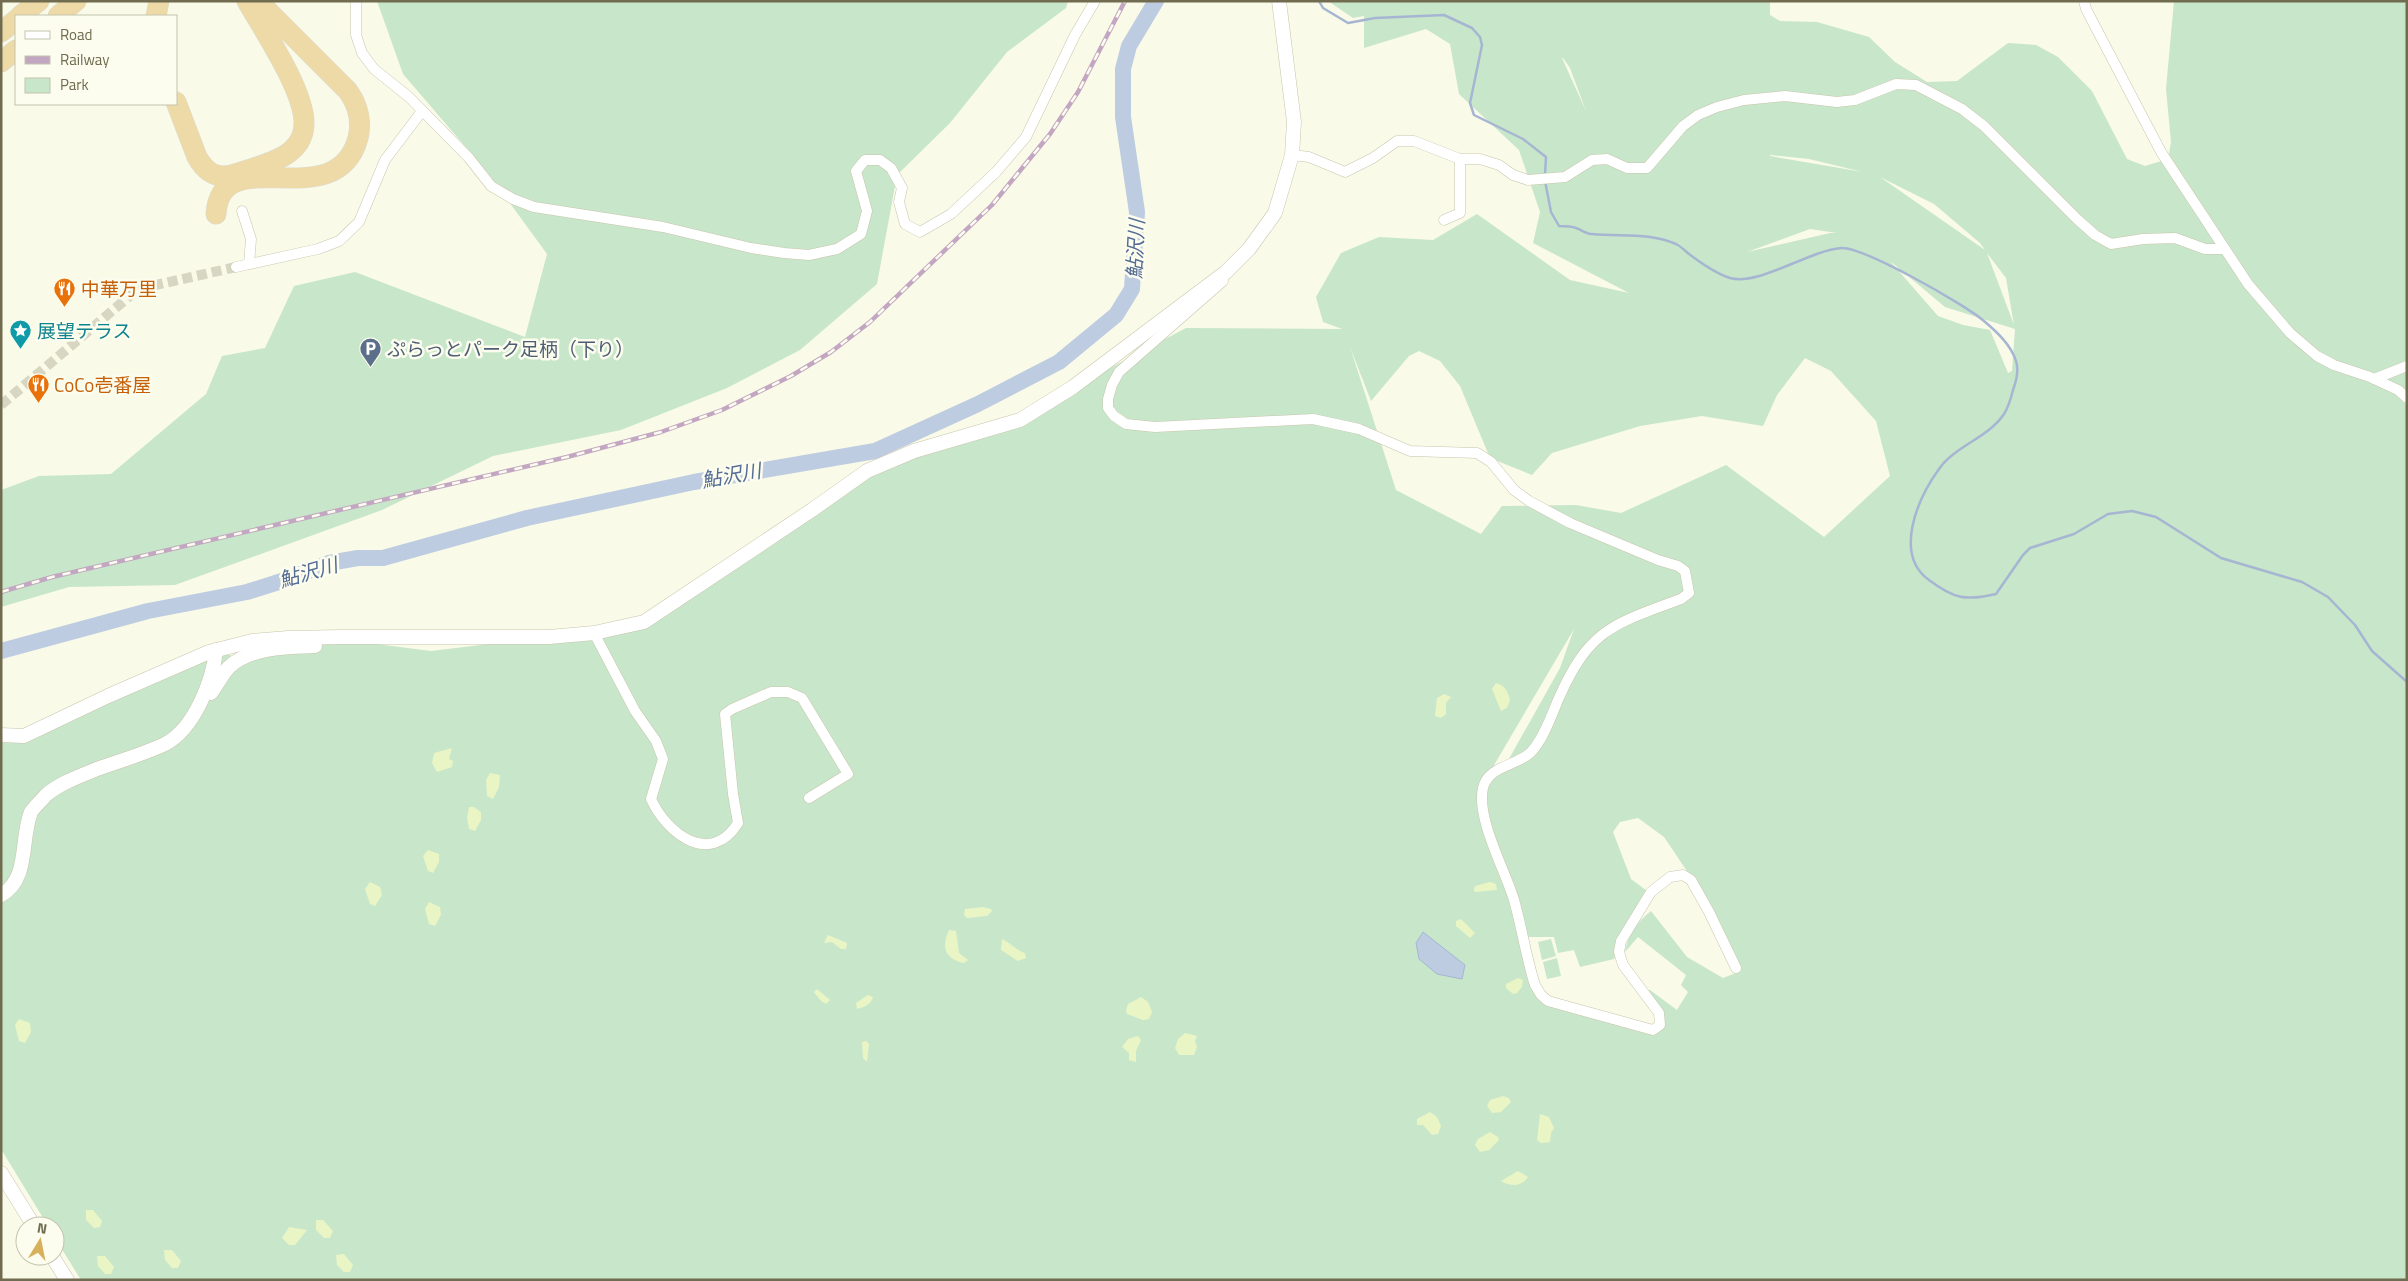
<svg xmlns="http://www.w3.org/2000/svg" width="2408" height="1281" font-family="'Titillium Web','Noto Sans JP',sans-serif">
<rect width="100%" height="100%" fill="#f9fae8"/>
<g fill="#c8e6ca" fill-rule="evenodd">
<polygon points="377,1 1068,1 1066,8 1007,52 950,123 897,175 877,284 800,350 727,388 621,430 493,456 382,510 175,585 69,587 1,607 1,490 39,476 111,474 206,394 222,356 265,348 294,286 355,272 525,337 547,254 488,173 403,74"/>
<path d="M 1328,1 L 1770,1 L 1770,15 L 1780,21 L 1817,22 L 1869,37 L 1895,62 L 1927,82 L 1957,81 L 2008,43 L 2036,45 L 2058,57 L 2092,91 L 2127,159 L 2145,166 L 2168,159 L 2171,142 L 2166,89 L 2174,1 L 2407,1 L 2407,1280 L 81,1280 L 55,1238 L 55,1226 L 48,1226 L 1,1149 L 1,735 L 67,715 L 216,650 L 246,661 L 290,638 L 345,640 L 431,651 L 548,637 L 609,636 L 683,595 L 882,465 L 1002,425 L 1186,328 L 1342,329 L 1323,322 L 1316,297 L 1341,253 L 1379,237 L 1433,240 L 1477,214 L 1570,280 L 1629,293 L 1533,243 L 1540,212 L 1519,150 L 1459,94 L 1450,44 L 1426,29 L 1364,48 L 1364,16 L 1353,18 ZM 1563,58 L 1570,68 L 1586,111 L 1562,58 ZM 1770,155 L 1809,159 L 1863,172 L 1770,156 ZM 1880,177 L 1934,204 L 1980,243 L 1985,250 ZM 1810,229 L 1837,233 L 1830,233 L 1747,252 ZM 1987,253 L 2006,278 L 2014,325 ZM 1890,261 L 1945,307 L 2015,329 L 2012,371 L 2008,373 L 1990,330 L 1963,325 L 1938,316 ZM 1350,347 L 1371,401 L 1409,356 L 1419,351 L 1440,361 L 1460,386 L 1490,458 L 1532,475 L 1552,453 L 1640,426 L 1702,416 L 1763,426 L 1777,395 L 1805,358 L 1831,371 L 1876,421 L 1890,476 L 1824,537 L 1726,465 L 1621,513 L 1576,505 L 1502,506 L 1481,534 L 1396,490 ZM 1574,629 L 1560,668 L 1505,766 L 1487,777 ZM 1638,818 L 1664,837 L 1716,914 L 1741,971 L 1723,978 L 1687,957 L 1651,911 C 1637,922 1628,934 1625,952 L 1638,937 L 1686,975 L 1681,985 L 1688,992 L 1677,1010 L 1650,990 L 1644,990 L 1663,1016 L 1661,1031 L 1548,1001 L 1530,963 L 1525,937 L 1554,937 L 1558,953 L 1574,950 L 1580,967 L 1614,959 L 1647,891 L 1631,879 L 1613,832 L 1620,822 Z"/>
<polygon points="1551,939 1556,956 1542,960 1538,942"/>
<polygon points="1557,958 1561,976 1547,979 1543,962"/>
</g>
<g fill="#eaf5c6">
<path d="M 1496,683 C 1505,685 1508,692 1510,700 L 1507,708 L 1501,711 L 1492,689 Z"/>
<polygon points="1444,694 1451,697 1446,703 1446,714 1441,718 1435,716 1437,698"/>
<polygon points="452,748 449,759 453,761 452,767 437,772 432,763 434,753"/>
<polygon points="490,773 500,775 499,787 493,799 487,796 486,780"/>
<polygon points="469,807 474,807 481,812 481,820 475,831 469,829 467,818"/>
<polygon points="428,850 439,854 439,862 433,873 428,871 423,856"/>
<polygon points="370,882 380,887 382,895 375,906 370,904 365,889"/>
<polygon points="1490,882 1496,884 1497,890 1475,892 1474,890 1475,886"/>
<polygon points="429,902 440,907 441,915 435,926 429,924 425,909"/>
<polygon points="983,907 991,909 992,911 987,916 967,918 964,915 965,909"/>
<polygon points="1461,919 1475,933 1470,938 1456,926 1456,921"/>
<path d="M 949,930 L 956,931 L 959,953 L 968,960 L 964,963 C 945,959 941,947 949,930 Z"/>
<polygon points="828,935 847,943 846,949 841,949 832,942 824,943"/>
<path d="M 1002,939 C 1011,943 1016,950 1025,953 L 1026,958 L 1018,961 L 1001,950 Z"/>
<polygon points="1518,978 1523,980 1522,987 1517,993 1513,994 1506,988 1506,984"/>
<polygon points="817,989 830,1000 826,1004 821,1001 814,992"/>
<path d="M 868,995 L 873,997 C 871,1005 864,1007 857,1009 L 856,1003 Z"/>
<polygon points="1141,997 1148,1002 1152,1012 1149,1019 1143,1020 1127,1014 1126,1010 1128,1004"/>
<polygon points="19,1019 30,1023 31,1032 25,1043 19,1041 15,1025"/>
<polygon points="1185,1033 1197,1036 1195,1041 1197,1047 1194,1055 1179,1055 1175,1048 1178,1039"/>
<polygon points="1138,1036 1141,1040 1136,1051 1136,1062 1129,1060 1129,1053 1122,1047 1128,1039"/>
<polygon points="866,1041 869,1044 867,1062 863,1058 862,1042"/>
<polygon points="1503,1096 1509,1098 1511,1102 1501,1112 1492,1113 1487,1106 1490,1100"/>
<polygon points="1430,1112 1437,1117 1441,1126 1438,1134 1432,1135 1423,1125 1417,1125 1417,1119"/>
<polygon points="1540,1114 1549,1117 1554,1128 1551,1133 1550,1142 1541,1143 1537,1140"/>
<polygon points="1490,1132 1498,1137 1499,1140 1489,1150 1480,1152 1475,1145 1478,1139"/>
<path d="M 1518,1171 L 1528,1177 C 1521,1187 1511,1187 1501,1181 Z"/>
<polygon points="86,1210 93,1210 102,1221 100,1227 94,1228 86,1220"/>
<polygon points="316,1220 323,1220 333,1231 330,1238 324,1238 316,1230"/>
<polygon points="289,1227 307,1230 295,1245 289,1245 282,1238"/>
<polygon points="164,1250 172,1250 181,1261 178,1268 172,1268 165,1260"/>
<polygon points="344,1254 353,1265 350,1272 344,1272 337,1265 336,1255"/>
<polygon points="97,1256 105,1256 114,1267 111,1274 105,1274 98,1266"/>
</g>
<polygon fill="#becce1" stroke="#a6b6d2" points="1423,932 1465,965 1462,979 1437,974 1419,959 1416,943"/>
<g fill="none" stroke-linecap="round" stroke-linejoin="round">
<g stroke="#a6b6d2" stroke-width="2.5">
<polyline points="1319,1 1323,8 1348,23 1375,18 1444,15 1472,28 1480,37 1482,45 1470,103 1474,115 1523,139 1546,157 1545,175"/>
<path d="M 1545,181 L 1551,212 L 1559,226 C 1565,226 1571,226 1576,228 C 1582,230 1586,234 1592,234 C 1621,237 1649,232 1676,244 C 1682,247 1687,253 1693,257 C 1704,265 1717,274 1730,278 C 1759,286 1808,251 1841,248 C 1862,246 1966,305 1984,321 C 1997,332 2011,345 2016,361 C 2019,370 2016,382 2013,390 C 2011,398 2008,408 2004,414 C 1988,438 1955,446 1939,469 C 1918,498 1893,554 1929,580 C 1954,599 1966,601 1996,594 L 2023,555 L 2030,548 L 2074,534 L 2108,514 L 2132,511 L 2156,517 L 2221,558 L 2302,582 L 2328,597 L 2355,625 L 2372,651 L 2407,682"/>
</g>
<polyline stroke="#becce1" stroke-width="16" points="1,651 148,611 247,592 288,579 329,563 358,558 383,558 527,518 694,482 875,451 978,404 1059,362 1116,315 1132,289 1137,212 1123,117 1123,69 1129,46 1156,1"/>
<polyline stroke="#d7d6c2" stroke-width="10" stroke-dasharray="10 5" stroke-linecap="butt" points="1,405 138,289 236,267"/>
<defs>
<g id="minor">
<polyline points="356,1 356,35 362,53 374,69 409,97 469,158 491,186 513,199 534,207 663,227 751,248 784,253 809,255 837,249 861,234 867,211 856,171 865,160 880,160 891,168 902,188 899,202 905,224 920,232 951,214 996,172 1026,137 1075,35 1095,1"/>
<polyline points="2084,1 2086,9 2161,152 2248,284 2290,333 2317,356 2334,365 2370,377 2398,390 2407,398"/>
<polyline points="1292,155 1309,157 1345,172 1373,158 1397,141 1414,141 1460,159 1480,159 1499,165 1513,175 1528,180 1565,177 1592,160 1607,159 1627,168 1647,168 1683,126 1698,115 1717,107 1744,100 1785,96 1837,102 1855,100 1896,84 1916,85 1962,109 1984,126 2077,219 2095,235 2111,244 2143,239 2175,238 2205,249 2224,249"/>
<polyline points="242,211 251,239 249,264"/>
<polyline points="1444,220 1460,213 1460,159"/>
<polyline points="236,267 318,249 339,241 359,222 385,160 422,111"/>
<path d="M 1223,281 L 1119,372 L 1112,385 L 1108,399 L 1108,408 L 1114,416 L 1126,424 L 1155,427 L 1313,419 L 1359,429 L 1410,451 L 1477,453 L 1491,462 L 1514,490 L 1529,501 L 1570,523 L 1658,560 L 1678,566 L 1685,571 L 1689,593 L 1681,599 C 1613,624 1589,629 1558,700 C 1552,715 1542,742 1530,753 C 1516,766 1488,766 1483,788 C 1476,818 1505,870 1514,900 C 1522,928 1526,957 1535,985 L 1541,995 L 1548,1001 L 1653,1030 L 1660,1025 L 1659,1013 L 1623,965 L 1619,952 L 1621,941 L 1651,892 L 1670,877 L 1683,875 L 1691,880 L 1709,912 L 1736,968"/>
<polyline points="2374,379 2407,366"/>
<path d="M 594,633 L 635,711 L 656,741 L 663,759 L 651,799 C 667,834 710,867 738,823 L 733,794 L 725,714 L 732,709 L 771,692 L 788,692 L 802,698 L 848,774 L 809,798"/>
</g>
<g id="tertiary">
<path d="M 211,693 C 218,684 222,674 229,667 C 250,647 287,647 315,646"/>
<polyline points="1,735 24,736 108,696 209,652 252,641 288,638 342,637 549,637 594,633 644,622 812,510 867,471 914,451 1020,420 1073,387 1226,272 1249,249 1275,213 1292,155 1294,122 1279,1"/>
<path d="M 1,895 C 30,879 20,839 31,812 C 34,807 42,800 46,795 C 60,783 80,776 97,769 C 119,761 144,754 165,744 C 194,729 213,681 216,650"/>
<polyline points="1,1173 34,1226"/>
<polyline points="52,1256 67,1280"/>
</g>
<g id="motorway">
<polyline points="20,16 39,1"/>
<polyline points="58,16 76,1"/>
<polyline points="156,16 159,1"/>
<polyline points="1,32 16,20"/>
<polyline points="1,62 16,50"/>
<path d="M 176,102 L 197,157 C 205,171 215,179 232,175 C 249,169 280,162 292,150 C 300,143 304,133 304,123 C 304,90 264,31 247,1"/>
<path d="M 216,214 C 221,138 336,219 358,138 C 362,121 358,105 348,91 L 258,1"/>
</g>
</defs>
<use href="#minor" stroke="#c8c6ad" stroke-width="11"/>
<use href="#tertiary" stroke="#c8c6ad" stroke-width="15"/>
<use href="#motorway" stroke="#dddbd5" stroke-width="21"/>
<use href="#minor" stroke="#fff" stroke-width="10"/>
<use href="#tertiary" stroke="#fff" stroke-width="14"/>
<use href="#motorway" stroke="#eddaa6" stroke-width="20"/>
<defs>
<polyline id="rail" points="1,592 52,577 567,457 661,432 722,410 791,376 831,352 870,322 992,205 1050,134 1078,92 1125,1"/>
</defs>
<use href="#rail" stroke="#c3a7c2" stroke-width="4.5"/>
<use href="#rail" stroke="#fcfdee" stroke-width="2.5" stroke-dasharray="8" stroke-linecap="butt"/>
</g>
<defs>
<symbol id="restaurant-pin" viewBox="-11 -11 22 30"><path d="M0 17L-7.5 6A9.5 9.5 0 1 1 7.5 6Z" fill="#e8710a" stroke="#fcfdee"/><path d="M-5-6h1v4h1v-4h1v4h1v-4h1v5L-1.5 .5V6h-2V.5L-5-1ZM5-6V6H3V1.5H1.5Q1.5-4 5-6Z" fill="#fff"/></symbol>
<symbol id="sight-pin" viewBox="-11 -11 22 30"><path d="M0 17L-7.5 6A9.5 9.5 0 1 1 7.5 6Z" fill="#0f9aa8" stroke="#fcfdee"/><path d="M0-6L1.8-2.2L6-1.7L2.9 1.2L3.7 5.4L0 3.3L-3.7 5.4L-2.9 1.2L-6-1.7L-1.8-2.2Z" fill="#fff"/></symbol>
<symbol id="parking-pin" viewBox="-11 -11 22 30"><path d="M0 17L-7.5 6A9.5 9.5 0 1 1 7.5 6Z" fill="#5c6f8a" stroke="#fcfdee"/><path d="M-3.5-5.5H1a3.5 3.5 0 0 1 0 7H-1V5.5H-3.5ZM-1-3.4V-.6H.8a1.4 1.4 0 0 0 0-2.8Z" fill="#fff"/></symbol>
</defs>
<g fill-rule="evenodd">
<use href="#restaurant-pin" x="52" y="276" width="25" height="34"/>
<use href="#sight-pin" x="8" y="318" width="25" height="34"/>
<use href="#parking-pin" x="358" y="336" width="25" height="34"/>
<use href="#restaurant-pin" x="26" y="372" width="25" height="34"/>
</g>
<g text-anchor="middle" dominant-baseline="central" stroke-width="5" stroke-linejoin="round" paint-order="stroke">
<g font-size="19" fill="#c56008" stroke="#fcfdee" text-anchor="start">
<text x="81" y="288">中華万里</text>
<text x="54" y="384">CoCo壱番屋</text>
</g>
<g font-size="19" fill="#0d838f" stroke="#fcfdee" text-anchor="start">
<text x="37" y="330">展望テラス</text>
</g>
<g font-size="19" fill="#4e5e75" stroke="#fcfdee" text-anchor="start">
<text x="387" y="348">ぷらっとパーク足柄（下り）</text>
</g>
<g font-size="20" font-style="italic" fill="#556d96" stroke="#fcfdee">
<text transform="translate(1135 249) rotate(-87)">鮎沢川</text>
<text transform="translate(731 475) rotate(-10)">鮎沢川</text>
<text transform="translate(308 572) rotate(-16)">鮎沢川</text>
</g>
</g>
<rect width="2408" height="1281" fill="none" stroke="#716b4f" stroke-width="5"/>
<rect x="15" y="15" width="162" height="90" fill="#fcfdee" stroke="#c4c3ae"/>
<rect x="25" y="31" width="25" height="8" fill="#ffffff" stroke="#c4c3ae"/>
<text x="60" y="40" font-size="15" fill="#716b4f">Road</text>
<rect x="25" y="56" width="25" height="8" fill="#c3a7c2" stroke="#c4c3ae"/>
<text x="60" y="65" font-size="15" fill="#716b4f">Railway</text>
<rect x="25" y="78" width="25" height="15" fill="#c8e6ca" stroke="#c4c3ae"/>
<text x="60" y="90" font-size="15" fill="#716b4f">Park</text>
<g transform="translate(40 1241) rotate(10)"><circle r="24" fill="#fcfdee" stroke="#c4c3ae"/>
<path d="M0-4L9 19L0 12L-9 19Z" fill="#d6b05b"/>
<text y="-8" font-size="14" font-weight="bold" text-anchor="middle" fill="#716b4f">N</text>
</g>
</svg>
